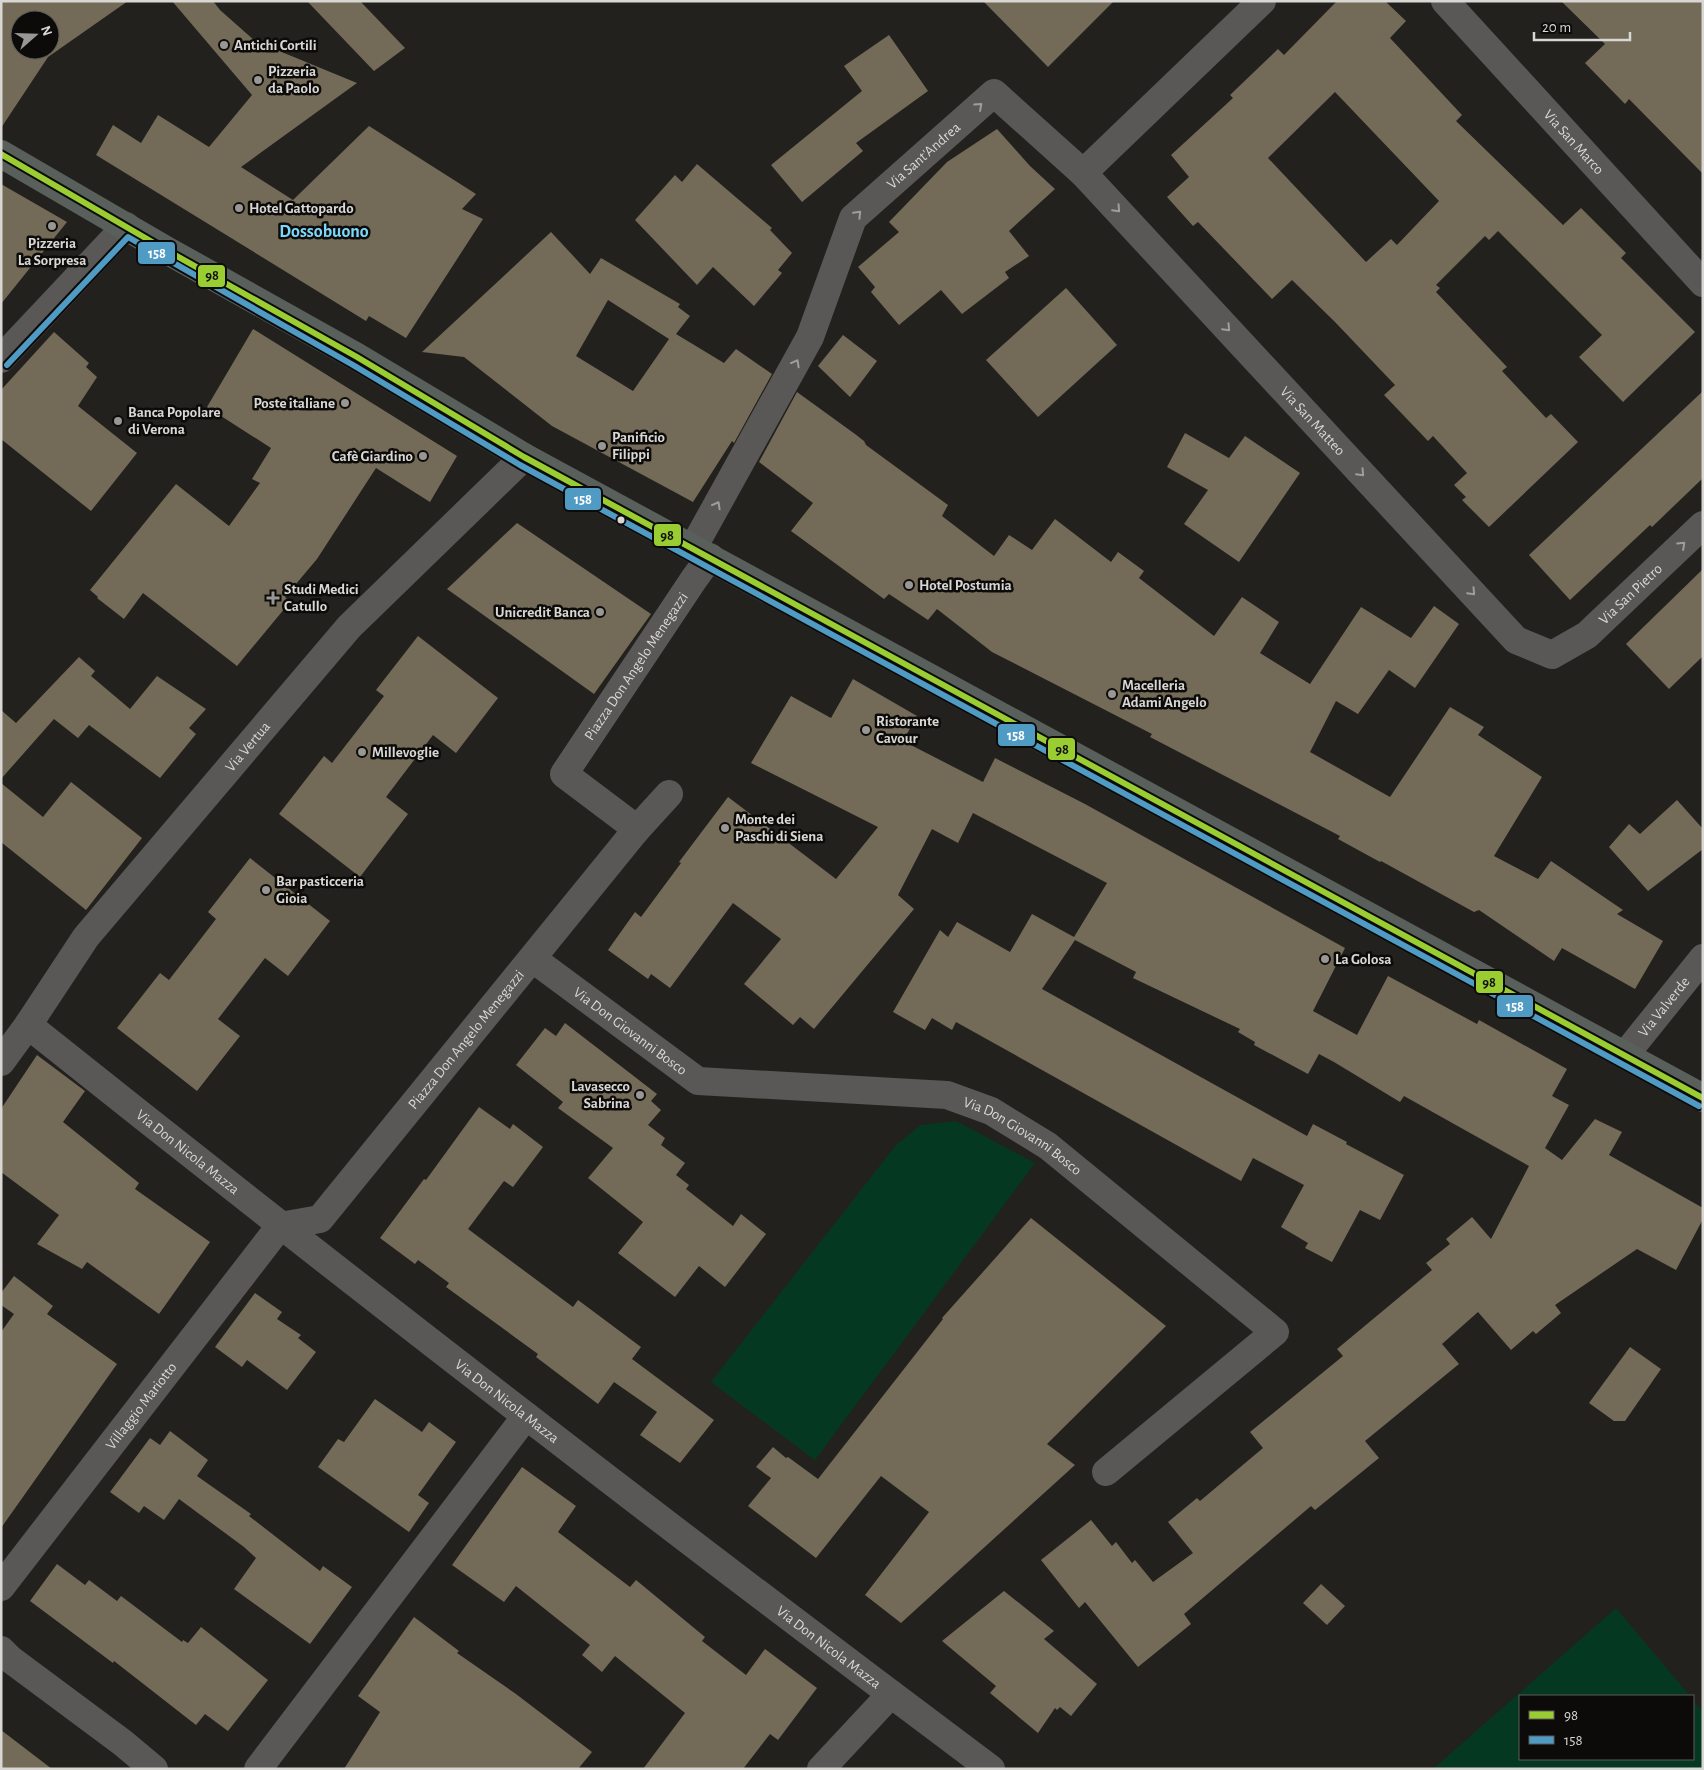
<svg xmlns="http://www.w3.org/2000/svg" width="1704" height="1770" font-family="'Alegreya Sans',sans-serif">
<rect width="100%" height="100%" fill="#23211e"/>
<g fill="#053821">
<polygon points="956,1121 1035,1163 815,1460 711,1382 896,1145 921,1125"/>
<polygon points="1616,1608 1690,1696 1520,1696 1520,1759 1693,1759 1693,1700 1703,1712 1703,1769 1433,1769"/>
</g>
<g fill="#736b57" fill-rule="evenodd">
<path d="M 1,1 L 128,1 L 48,57 L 1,128 ZM 20,20 L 50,20 L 50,50 L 20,50 Z"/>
<polygon points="172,1 213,1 220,10 255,41 357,83 241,167 293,200 369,126 476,194 462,209 483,219 406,338 369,316 366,321 96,155 113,125 141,143 158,115 209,147 252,95"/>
<polygon points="307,1 360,1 405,48 374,71"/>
<polygon points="983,1 1114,1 1048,67"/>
<path d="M 1337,1 L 1385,1 L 1406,21 L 1390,38 L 1462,115 L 1456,121 L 1563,225 L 1581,208 L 1626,253 L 1621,258 L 1695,332 L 1623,402 L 1579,357 L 1602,335 L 1498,231 L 1489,240 L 1485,236 L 1436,285 L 1440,288 L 1436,292 L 1507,367 L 1502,371 L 1546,418 L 1551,414 L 1578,442 L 1489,527 L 1462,500 L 1466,497 L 1454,485 L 1467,473 L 1433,436 L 1428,441 L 1384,395 L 1395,385 L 1335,322 L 1292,280 L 1272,299 L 1198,222 L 1193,226 L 1167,197 L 1189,177 L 1171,155 L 1233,98 L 1230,95 L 1278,49 L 1284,55 ZM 1335,92 L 1439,201 L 1397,245 L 1391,239 L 1366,262 L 1268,158 Z"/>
<polygon points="1561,1 1703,1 1703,174 1629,99 1625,104 1585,63 1605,44"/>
<polygon points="889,35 928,91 856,143 863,151 802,202 771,165 862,91 844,66"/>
<polygon points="997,129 1030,166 1055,189 1009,231 1029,256 1005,272 1009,278 962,314 941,290 899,325 871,292 875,287 858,267 899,232 889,222 947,162"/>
<polygon points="697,164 772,228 770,230 792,253 778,270 782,273 754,306 713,267 697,285 635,220 675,175 682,182"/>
<polygon points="1,184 67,222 1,304"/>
<path d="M 551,232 L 590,274 L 601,258 L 680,304 L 678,307 L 690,316 L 676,334 L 724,363 L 736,349 L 772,374 L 734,443 L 732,441 L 693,502 L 552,426 L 464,357 L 422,352 ZM 608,300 L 669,339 L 633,391 L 576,356 Z"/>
<polygon points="1066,288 1117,345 1038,417 986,360"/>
<polygon points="253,329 457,456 430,502 376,468 317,559 285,597 290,602 237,666 143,593 124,619 97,598 98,597 90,590 176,484 229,526 260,483 252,479 271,448 207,407"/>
<polygon points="54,332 89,363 86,367 97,377 78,406 137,453 91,511 1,439 1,390"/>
<polygon points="843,335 877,361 850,397 818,366"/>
<polygon points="1703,391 1703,478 1652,527 1650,525 1570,600 1529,555"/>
<polygon points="797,392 855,434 864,441 866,445 948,505 942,516 994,556 1009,535 1032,550 1055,519 1111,562 1118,552 1144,571 1139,578 1214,636 1242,597 1279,622 1260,653 1310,684 1361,607 1411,638 1434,606 1459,624 1415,688 1389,670 1358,714 1336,701 1310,752 1390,797 1450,707 1484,727 1478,735 1542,777 1494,856 1538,879 1551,861 1623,910 1617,914 1663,941 1635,989 1562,948 1554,961 1479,910 1474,912 1381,861 1380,862 1338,839 1340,836 1150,737 1152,734 992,652 937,609 928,620 889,594 884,599 791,531 813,503 759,462"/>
<polygon points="1185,433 1229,458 1245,436 1300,473 1239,562 1184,524 1208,490 1167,467"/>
<polygon points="517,523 651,614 594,694 447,589"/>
<polygon points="1703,569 1703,656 1669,689 1626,644"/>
<polygon points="418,636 498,698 456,753 433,735 386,797 408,814 360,877 279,814 324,756 332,763 384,696 376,690"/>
<polygon points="79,657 95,671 91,676 130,709 157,676 206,709 189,728 196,734 160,778 89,725 78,738 54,719 1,779 1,710 16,723"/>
<polygon points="853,679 917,716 903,741 983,782 995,758 1085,804 1345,948 1313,1011 1357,1035 1388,976 1477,1024 1479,1020 1567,1069 1552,1096 1569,1105 1545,1148 1562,1160 1595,1119 1622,1132 1609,1155 1703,1208 1703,1219 1676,1270 1637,1249 1555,1305 1561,1313 1536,1334 1533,1331 1511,1350 1478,1312 1442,1344 1459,1364 1365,1441 1379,1458 1315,1510 1311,1506 1184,1614 1191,1624 1138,1667 1085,1602 1079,1608 1041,1560 1091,1520 1112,1546 1116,1542 1132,1563 1135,1560 1153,1582 1193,1553 1168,1522 1197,1498 1200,1501 1263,1448 1250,1432 1343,1356 1337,1349 1432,1270 1426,1263 1450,1244 1446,1239 1472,1217 1491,1239 1529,1166 1404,1096 1400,1102 1334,1062 1319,1054 1308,1074 1254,1045 1255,1042 1238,1032 1240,1029 1133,978 1136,972 1075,940 1042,989 1307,1136 1313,1124 1347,1142 1346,1144 1404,1175 1380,1220 1360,1210 1332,1262 1305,1248 1308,1243 1281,1227 1304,1185 1253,1158 1241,1181 956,1022 952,1030 932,1018 925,1030 893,1012 940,930 948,937 957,922 1010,952 1032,914 1074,937 1107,883 973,813 958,843 932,829 898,895 914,909 814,1029 800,1017 793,1025 744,984 781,939 733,903 670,988 651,974 648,979 608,950 635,912 641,917 681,863 679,862 728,797 836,879 878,827 751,763 791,696 831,718"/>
<polygon points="71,782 142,838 86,910 1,842 1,783 43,817"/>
<polygon points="1677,800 1703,829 1703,849 1648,891 1609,847 1629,824 1640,834"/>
<polygon points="250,858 330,921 288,976 265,958 218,1019 240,1036 197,1091 117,1028 160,973 169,980 216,919 208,912"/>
<polygon points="565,1023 657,1094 651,1101 661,1110 648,1125 665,1138 661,1145 685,1163 676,1175 689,1185 686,1189 733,1226 741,1214 766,1234 725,1287 699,1266 675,1297 618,1253 643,1222 588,1178 613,1148 558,1108 563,1102 516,1065 545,1028 556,1036"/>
<polygon points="37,1055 85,1091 63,1122 139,1183 135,1189 210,1242 159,1314 87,1262 82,1269 37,1244 59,1215 1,1172 1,1109"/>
<polygon points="479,1107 510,1129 513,1124 543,1147 513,1187 504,1181 468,1229 573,1307 578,1300 641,1347 632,1359 714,1420 680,1463 640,1435 657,1412 614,1382 598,1404 536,1357 538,1354 446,1287 449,1283 418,1260 415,1264 380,1238 424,1179 426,1180"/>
<polygon points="1031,1218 1166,1326 1047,1444 1075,1465 901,1623 865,1595 929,1512 881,1476 816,1558 748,1506 771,1478 756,1467 773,1447 786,1458 788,1457 818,1479 943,1319 942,1318"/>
<polygon points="14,1276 53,1306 47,1314 117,1364 1,1528 1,1332 14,1314 1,1305 1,1293"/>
<polygon points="255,1293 282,1312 277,1319 301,1335 298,1338 316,1352 287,1390 247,1360 242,1367 215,1347"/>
<polygon points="1630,1347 1661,1369 1625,1421 1614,1421 1589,1403"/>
<polygon points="375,1399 422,1432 429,1422 456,1442 418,1495 429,1503 409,1532 318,1467 338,1439 344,1442"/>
<polygon points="170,1431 208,1460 197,1476 251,1514 249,1516 320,1571 323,1566 352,1587 310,1644 234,1589 256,1558 244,1547 179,1499 164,1520 144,1506 139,1513 110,1492 150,1438 160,1445"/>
<polygon points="522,1467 576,1506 558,1532 630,1587 636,1580 705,1637 702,1641 746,1675 765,1649 817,1688 778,1740 770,1734 743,1769 643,1769 685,1713 615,1656 602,1672 582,1655 590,1645 516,1586 504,1602 452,1565"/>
<polygon points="57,1564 85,1585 89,1580 117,1601 121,1596 182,1642 183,1640 188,1643 201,1627 268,1680 228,1731 205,1714 196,1725 114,1661 113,1663 30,1601"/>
<polygon points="1321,1584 1345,1606 1327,1625 1303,1603"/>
<polygon points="1004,1591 1054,1631 1044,1639 1097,1684 1071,1716 1060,1707 1057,1710 1055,1708 1038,1733 990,1693 996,1686 942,1641"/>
<polygon points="414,1617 459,1651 457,1653 516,1694 592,1752 578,1769 344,1769 380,1712 358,1696"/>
<polygon points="1,1730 52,1769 1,1769"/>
</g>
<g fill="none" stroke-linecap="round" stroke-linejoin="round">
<g stroke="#5a5857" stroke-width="28">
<path id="s1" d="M 1445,1 L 1703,283"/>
<path id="s2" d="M 1083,173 L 1516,640 L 1552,655 L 1587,635 L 1703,525"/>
<path id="s3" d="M 693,548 L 810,337 L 853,218 L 994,93 L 1083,173 L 1262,1"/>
<path id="s4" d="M 637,829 L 564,774 L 694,579 L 710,557"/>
<path id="s5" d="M 533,959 L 698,1081 L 947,1095 L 991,1111 L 1048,1146 L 1275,1332 L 1106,1472"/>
<path id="s6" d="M 28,1025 C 345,1278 666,1526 991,1769"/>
<path id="s7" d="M 1625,1055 L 1703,958"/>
<path id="s8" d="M 1,1062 L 28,1025 L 86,937 L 349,627 L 524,457"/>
<path id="s9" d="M 280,1226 L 320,1219 L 637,829 L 669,794"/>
<path id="s10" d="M 1,1587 L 280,1226"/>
<polyline points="1,1650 10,1659 123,1743 154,1769"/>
<polyline points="258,1769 526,1416"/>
<polyline points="821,1769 891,1694"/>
</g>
<polyline stroke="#5a5857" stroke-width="28" points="1,359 126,226"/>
<polyline stroke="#59605b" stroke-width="28" points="1,154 166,250 357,357 524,457 1703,1098"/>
<defs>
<polyline id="bus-1" points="1,154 166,250 357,357 524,457 1703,1098"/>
<polyline id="bus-2" points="7,365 128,237 353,365 520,465 1699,1106"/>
</defs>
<use href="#bus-1" stroke="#0c0b09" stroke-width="10"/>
<use href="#bus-2" stroke="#0c0b09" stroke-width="10"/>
<use href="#bus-1" stroke="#9acd32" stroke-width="6"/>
<use href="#bus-2" stroke="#4f9bc4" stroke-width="6"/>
</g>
<defs><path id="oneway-chevron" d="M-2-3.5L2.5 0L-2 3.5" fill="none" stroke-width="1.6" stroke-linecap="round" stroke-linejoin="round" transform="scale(1.25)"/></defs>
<g stroke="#9f9e9c">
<use href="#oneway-chevron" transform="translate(979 106) rotate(-42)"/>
<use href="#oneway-chevron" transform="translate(1117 209) rotate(47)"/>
<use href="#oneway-chevron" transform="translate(858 214) rotate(-46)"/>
<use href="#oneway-chevron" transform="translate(1227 328) rotate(47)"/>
<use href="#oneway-chevron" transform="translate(796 363) rotate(-61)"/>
<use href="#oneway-chevron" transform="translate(1361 473) rotate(47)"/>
<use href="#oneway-chevron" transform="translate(717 505) rotate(-61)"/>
<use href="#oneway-chevron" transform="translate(1682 545) rotate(-43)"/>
<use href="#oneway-chevron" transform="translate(1472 592) rotate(47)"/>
</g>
<g fill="#999794" stroke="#0c0b09" stroke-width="2">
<circle cx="224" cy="45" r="5"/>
<circle cx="258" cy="80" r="5"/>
<circle cx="239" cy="208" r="5"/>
<circle cx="52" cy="226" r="5"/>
<circle cx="345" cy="403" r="5"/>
<circle cx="118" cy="421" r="5"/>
<circle cx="602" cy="446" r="5"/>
<circle cx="423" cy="456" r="5"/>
<circle cx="909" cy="585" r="5"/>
<path d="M270.5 590.5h5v5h5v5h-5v5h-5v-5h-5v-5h5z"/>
<circle cx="600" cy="612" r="5"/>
<circle cx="1112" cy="694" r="5"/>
<circle cx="866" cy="730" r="5"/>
<circle cx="362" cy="752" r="5"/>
<circle cx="725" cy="828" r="5"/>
<circle cx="266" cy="890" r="5"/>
<circle cx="1325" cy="959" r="5"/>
<circle cx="640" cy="1095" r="5"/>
</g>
<circle fill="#d8d7d4" stroke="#0c0b09" stroke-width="2" cx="621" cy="520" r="4.5"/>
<g text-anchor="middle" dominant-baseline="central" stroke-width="5" stroke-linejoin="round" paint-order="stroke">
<g font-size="15" font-weight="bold" fill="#d8d7d4" stroke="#0c0b09" text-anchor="start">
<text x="234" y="45">Antichi Cortili</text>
<text x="268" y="71">Pizzeria<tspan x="268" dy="17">da Paolo</tspan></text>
<text x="249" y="208">Hotel Gattopardo</text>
<text x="52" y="243" text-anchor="middle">Pizzeria<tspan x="52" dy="17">La Sorpresa</tspan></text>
<text x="335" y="403" text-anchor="end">Poste italiane</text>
<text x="128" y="412">Banca Popolare<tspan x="128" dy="17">di Verona</tspan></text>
<text x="612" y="437">Panificio<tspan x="612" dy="17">Filippi</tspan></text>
<text x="413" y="456" text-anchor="end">Cafè Giardino</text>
<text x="919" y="585">Hotel Postumia</text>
<text x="284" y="589">Studi Medici<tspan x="284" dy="17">Catullo</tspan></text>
<text x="590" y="612" text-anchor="end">Unicredit Banca</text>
<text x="1122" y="685">Macelleria<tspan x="1122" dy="17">Adami Angelo</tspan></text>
<text x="876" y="721">Ristorante<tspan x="876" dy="17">Cavour</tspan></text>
<text x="372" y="752">Millevoglie</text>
<text x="735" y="819">Monte dei<tspan x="735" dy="17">Paschi di Siena</tspan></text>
<text x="276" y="881">Bar pasticceria<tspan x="276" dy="17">Gioia</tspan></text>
<text x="1335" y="959">La Golosa</text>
<text x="630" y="1086" text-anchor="end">Lavasecco<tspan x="630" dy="17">Sabrina</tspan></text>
</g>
<g font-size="15" fill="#d8d7d4" stroke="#0c0b09">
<text stroke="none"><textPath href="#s1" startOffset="191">Via San Marco</textPath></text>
<text stroke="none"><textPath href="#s3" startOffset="462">Via Sant'Andrea</textPath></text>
<text stroke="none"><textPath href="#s2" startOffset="338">Via San Matteo</textPath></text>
<text stroke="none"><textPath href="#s2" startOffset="776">Via San Pietro</textPath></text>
<text stroke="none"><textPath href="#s4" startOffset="221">Piazza Don Angelo Menegazzi</textPath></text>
<text stroke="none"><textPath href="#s8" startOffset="401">Via Vertua</textPath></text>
<text stroke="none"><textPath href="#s7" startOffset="62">Via Valverde</textPath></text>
<text stroke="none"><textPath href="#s5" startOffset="121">Via Don Giovanni Bosco</textPath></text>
<text stroke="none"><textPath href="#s9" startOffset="272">Piazza Don Angelo Menegazzi</textPath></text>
<text stroke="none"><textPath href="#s5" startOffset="541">Via Don Giovanni Bosco</textPath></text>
<text stroke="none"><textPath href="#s6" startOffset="204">Via Don Nicola Mazza</textPath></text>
<text stroke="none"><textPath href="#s6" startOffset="609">Via Don Nicola Mazza</textPath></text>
<text stroke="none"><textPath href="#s10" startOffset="229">Villaggio Mariotto</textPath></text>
<text stroke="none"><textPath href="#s6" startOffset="1014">Via Don Nicola Mazza</textPath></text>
</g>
<g font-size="18" font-weight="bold" fill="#7cd8fa" stroke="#0c0b09">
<text x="324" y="232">Dossobuono</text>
</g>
</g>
<g stroke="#0c0b09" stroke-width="2">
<rect x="137" y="241" width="39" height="24" rx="5" fill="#4f9bc4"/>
<rect x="197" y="264" width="29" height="24" rx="5" fill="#9acd32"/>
<rect x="564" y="487" width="38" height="24" rx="5" fill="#4f9bc4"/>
<rect x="653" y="523" width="29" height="24" rx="5" fill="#9acd32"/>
<rect x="997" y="723" width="39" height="24" rx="5" fill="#4f9bc4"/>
<rect x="1047" y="737" width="29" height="24" rx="5" fill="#9acd32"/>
<rect x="1475" y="970" width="29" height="24" rx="5" fill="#9acd32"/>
<rect x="1496" y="994" width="38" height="24" rx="5" fill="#4f9bc4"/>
</g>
<g font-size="14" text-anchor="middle" font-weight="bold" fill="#fff">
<text x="157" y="258">158</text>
<text x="583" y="504">158</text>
<text x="1016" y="740">158</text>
<text x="1515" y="1011">158</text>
</g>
<g font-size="14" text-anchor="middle" font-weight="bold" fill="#111">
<text x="212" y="280">98</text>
<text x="667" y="540">98</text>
<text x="1062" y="754">98</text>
<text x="1489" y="987">98</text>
</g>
<rect width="1704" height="1770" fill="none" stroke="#d8d7d4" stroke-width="5"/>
<rect x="1519" y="1695" width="175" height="65" fill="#0c0b09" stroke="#5e5d5a"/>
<rect x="1529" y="1711" width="25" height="8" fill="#9acd32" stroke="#5e5d5a"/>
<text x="1564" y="1720" font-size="15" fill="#d8d7d4">98</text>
<rect x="1529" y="1736" width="25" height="8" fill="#4f9bc4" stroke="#5e5d5a"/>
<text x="1564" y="1745" font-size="15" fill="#d8d7d4">158</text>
<g transform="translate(35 35) rotate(70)"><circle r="24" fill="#0c0b09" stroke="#5e5d5a"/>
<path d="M0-4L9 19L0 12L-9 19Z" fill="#999794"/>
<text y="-8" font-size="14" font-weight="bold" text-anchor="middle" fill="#d8d7d4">N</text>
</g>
<path d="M1534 32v8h96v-8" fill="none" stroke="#d8d7d4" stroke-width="2.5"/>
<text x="1542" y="32" font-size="15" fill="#d8d7d4" stroke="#0c0b09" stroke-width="4" paint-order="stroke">20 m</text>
</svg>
